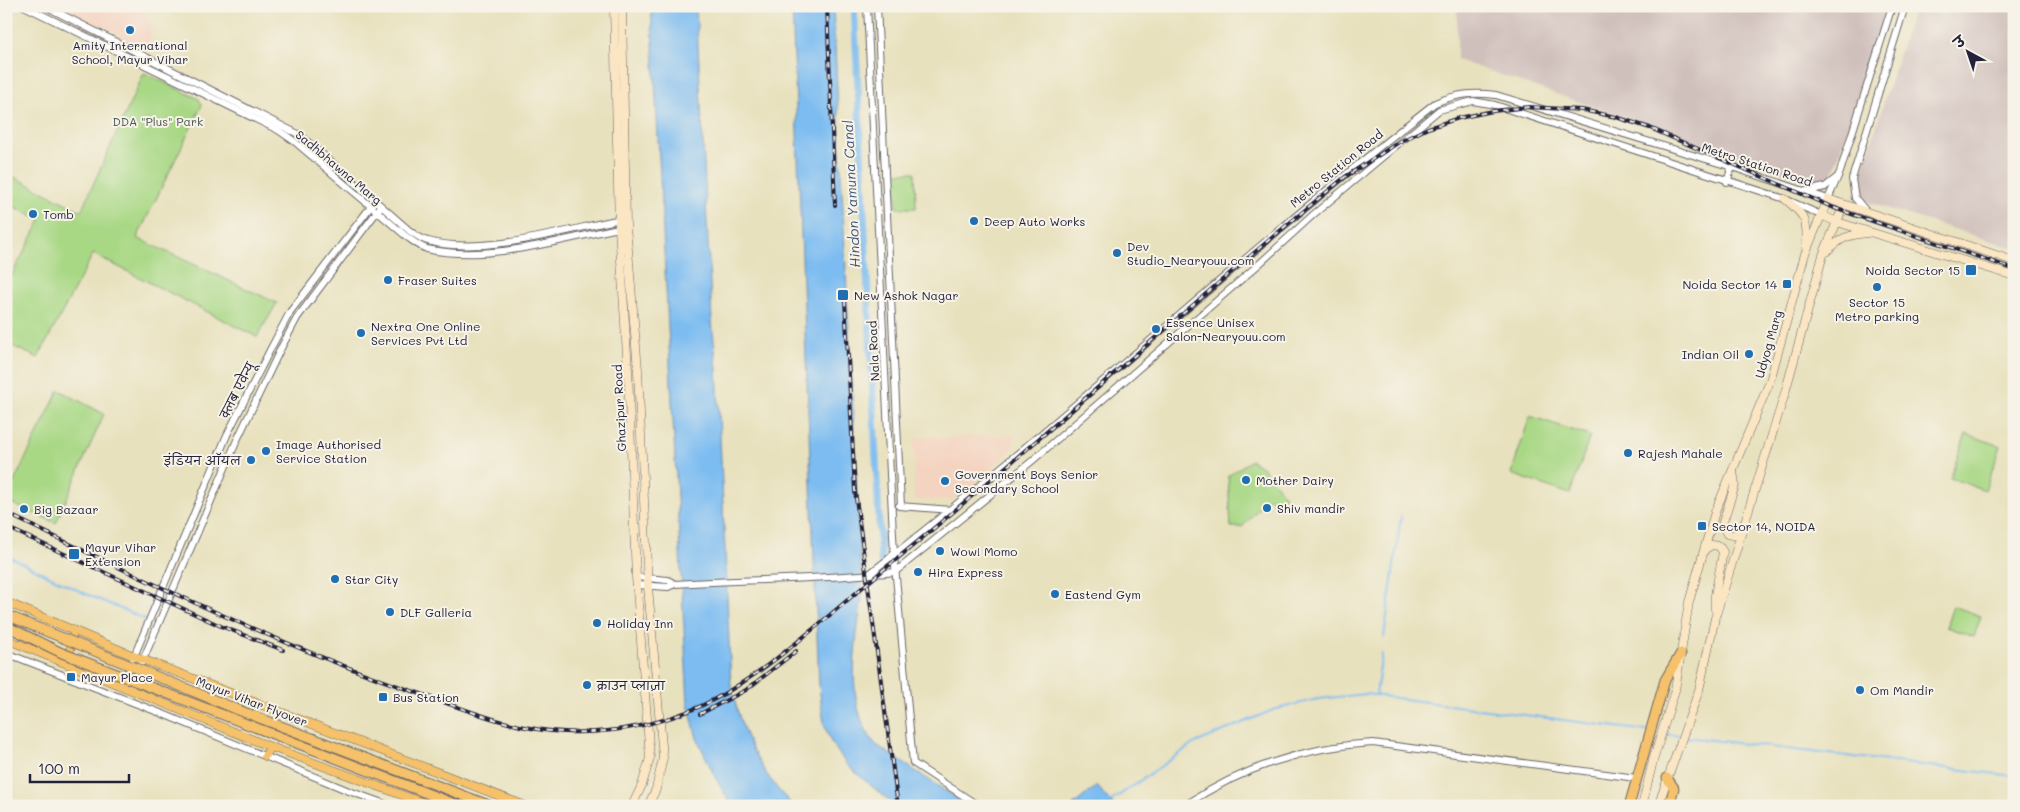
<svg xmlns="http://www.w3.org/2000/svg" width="2020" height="812" font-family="Mali,'Playpen Sans Deva',sans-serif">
<rect width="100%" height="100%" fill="#f7f3e8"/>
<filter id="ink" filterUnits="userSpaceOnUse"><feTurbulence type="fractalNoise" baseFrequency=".02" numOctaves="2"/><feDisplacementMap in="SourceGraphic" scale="10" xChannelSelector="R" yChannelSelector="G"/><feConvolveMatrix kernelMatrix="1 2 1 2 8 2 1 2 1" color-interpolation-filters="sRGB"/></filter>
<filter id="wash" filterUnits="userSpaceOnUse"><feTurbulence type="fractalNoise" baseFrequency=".0096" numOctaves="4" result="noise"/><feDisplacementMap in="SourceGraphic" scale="20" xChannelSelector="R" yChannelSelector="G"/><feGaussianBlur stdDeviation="1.12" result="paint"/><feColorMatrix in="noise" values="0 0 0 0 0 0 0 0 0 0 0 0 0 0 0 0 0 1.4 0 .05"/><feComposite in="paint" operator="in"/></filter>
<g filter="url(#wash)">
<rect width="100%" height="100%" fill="#e8e1bd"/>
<g fill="#f4d3c0">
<polygon points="45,6 111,6 111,12 144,9 153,32 143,49 105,27"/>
<polygon points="1015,435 1010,452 955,499 914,500 914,438"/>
</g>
<g fill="#d0c0bc">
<polygon points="1457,6 1888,6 1855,111 1827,187 1457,60"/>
<polygon points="1914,6 2014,6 2014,248 1854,198"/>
</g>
<g fill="#a9d885" stroke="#667d60">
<polygon points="144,73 199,99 202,105 137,238 277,303 257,337 93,254 38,358 6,343 6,286 41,220 6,203 6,173 81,211"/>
<polygon points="915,172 916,208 897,208 895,173"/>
<polygon points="59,390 104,414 56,523 6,501 6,498"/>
<polygon points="1530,416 1590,436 1570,494 1511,474"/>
<polygon points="1966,434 2001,446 1985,490 1950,478"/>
<polygon points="1251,460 1263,468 1285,496 1276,505 1269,497 1242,527 1231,527 1228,476"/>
<polygon points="1953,606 1981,616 1974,637 1946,627"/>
</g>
<g fill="#7cbcf1" stroke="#4f6f96">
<path d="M 651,6 L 696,6 L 712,321 L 717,369 L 731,686 C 742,733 758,772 794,806 L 732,806 L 714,775 L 697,738 L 688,704 Z"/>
<path d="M 792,6 L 833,6 L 862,596 C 856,644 843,703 875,744 L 968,806 L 896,806 L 881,794 L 847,765 L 831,742 L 824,724 L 819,686 Z"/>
<polygon points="1097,786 1114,806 1072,806"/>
</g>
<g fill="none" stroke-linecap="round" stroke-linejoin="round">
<g stroke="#7cbcf1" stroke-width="2">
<polyline points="6,555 86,594 147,620"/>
<polyline points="1384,637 1401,516"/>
<polyline points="1376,694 1382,654"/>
<polyline points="1664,734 1681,736"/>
<polyline points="1686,737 2014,776"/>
<polyline points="1104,806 1193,744 1273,710 1318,699 1366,694 1647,731"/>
</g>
<polyline stroke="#7cbcf1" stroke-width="7" points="854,6 881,561"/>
</g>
</g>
<g filter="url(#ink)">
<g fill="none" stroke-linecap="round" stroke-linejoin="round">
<defs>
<g id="tertiary">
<path d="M 24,6 L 278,130 L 294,141 L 407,237 C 413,241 420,247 427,249 C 487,263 563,239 623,227"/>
<path d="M 45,6 L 300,135 L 411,232 C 416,235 422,240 428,241 C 484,256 565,230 621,219"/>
<polyline points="867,6 894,555 913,763 979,806"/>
<polyline points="877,6 901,506"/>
<polyline points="6,10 8,6"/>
<polyline points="1727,182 1732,167"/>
<polyline points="1807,191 1825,187 1836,178"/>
<polyline points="1865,210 1855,198 1852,179 1905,6"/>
<polyline points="899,506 952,510"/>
<path d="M 869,574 C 1063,424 1241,254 1435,103 C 1456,94 1473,92 1496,95 L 1732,167 L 1828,199 L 1840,172 L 1892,6"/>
<polyline points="636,577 668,580 675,584"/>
<path d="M 637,585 L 668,587 L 675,584 C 748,579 822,580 895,572 L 1032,461 L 1258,265 L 1314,214 L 1439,110 L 1473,101 L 1495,105 L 1785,199 L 1821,215"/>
<polyline points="6,653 163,714 349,791 391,806"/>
<polyline points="122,685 227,435 270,350 290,312 372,205"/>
<polyline points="131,688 237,440 280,350 297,318 379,209"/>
<path d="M 1184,806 C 1239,769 1307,746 1373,743 L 1636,778"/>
</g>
<g id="secondary">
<polyline points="614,6 619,228 628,371 636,577 650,758 642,785 632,806"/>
<polyline points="622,6 626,226 638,370 648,587 663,758 656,789 648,806"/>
<path d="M 1785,199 C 1806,216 1808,220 1806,247"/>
<polyline points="1821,215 1837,222 2014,276"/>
<path d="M 1826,252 C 1842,237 1847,235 1868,233"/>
<polyline points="1733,471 1735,485 1722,525 1727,534 1733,535 1743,530"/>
<polyline points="1705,549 1712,545 1719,546 1723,552 1715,595 1715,609"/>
<polyline points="1642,806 1653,761 1675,690 1689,602 1715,512 1770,381 1805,254 1828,199 2014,261"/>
<polyline points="1658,806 1699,690 1715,618 1785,393 1823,255 1844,205"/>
</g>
<g id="primary">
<polyline points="6,602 134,656 526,806"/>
<polyline points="6,639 271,747 432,806"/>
<path d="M 61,657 C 69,653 74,647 72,637"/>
<polyline points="265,756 271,747"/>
</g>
<g id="trunk">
<polyline points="1667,778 1674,788 1669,806"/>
<polyline points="1629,806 1665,680 1681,653"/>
</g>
</defs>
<use href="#tertiary" stroke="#676568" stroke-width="8"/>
<use href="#secondary" stroke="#676568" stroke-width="9"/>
<use href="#primary" stroke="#676568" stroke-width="9"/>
<use href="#trunk" stroke="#676568" stroke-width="11"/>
<use href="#tertiary" stroke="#fff" stroke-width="6"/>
<use href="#secondary" stroke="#fbe6c4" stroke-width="8"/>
<use href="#primary" stroke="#f5c16b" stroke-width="8"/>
<use href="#trunk" stroke="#f5c16b" stroke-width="9"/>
<defs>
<g id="rail">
<polyline points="827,6 835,205"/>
<polyline points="845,300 855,491 898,806"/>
<path d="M 6,513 C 139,578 272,642 412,691 C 462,708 512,730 565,732 C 614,734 659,725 703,705 C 768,674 836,608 893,562 C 1046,437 1191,302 1345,177 L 1399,142 L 1428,128 L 1459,118 L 1493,111 L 1529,107 L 1582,110 L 1616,117 L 1650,128 L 1834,208 L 2014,269"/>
<polyline points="6,527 223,627 283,650"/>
<polyline points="700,714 746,690 796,651"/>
</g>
</defs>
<use href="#rail" stroke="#22223b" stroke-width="4"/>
<use href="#rail" stroke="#f7f3e8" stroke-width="2" stroke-dasharray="5.5" stroke-linecap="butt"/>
<defs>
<g id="trunk-bridge">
<polyline points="9,616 241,711 491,806"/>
<polyline points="6,626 62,653 460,806"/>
</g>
</defs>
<use href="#trunk-bridge" stroke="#676568" stroke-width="11" stroke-linecap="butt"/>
<use href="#trunk-bridge" stroke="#f5c16b" stroke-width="9"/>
</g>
</g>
<g fill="#1f6fb2" stroke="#f7f3e8" stroke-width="2">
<circle cx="130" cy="30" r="5"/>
<circle cx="33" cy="214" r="5"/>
<circle cx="974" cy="221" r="5"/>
<circle cx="1117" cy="253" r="5"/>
<rect x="1965" y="264" width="12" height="12" rx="2.5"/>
<circle cx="388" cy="280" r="5"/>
<rect x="1782" y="279" width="10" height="10" rx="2.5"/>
<circle cx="1877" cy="287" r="5"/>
<rect x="837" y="289" width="12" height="12" rx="2.5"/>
<circle cx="1156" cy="329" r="5"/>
<circle cx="361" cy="333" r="5"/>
<circle cx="1749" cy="354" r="5"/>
<circle cx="266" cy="451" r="5"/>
<circle cx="1628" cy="453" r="5"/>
<circle cx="251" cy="460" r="5"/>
<circle cx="1246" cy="480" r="5"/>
<circle cx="945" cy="481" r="5"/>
<circle cx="1267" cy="508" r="5"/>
<circle cx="24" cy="509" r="5"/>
<rect x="1697" y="521" width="10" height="10" rx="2.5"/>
<circle cx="940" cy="551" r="5"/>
<rect x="68" y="548" width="12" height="12" rx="2.5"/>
<circle cx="918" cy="572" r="5"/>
<circle cx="335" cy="579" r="5"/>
<circle cx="1055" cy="594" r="5"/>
<circle cx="390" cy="612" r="5"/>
<circle cx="597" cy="623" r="5"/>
<rect x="66" y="672" width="10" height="10" rx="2.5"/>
<circle cx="587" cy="685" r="5"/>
<circle cx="1860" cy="690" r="5"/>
<rect x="378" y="692" width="10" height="10" rx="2.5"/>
</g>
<g text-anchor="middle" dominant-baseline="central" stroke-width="4" stroke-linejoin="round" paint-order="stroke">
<g font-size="12" fill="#22223b" stroke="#f7f3e8" text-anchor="start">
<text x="130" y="45" text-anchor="middle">Amity International<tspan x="130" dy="14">School, Mayur Vihar</tspan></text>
<text x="43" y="214">Tomb</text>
<text x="984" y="221">Deep Auto Works</text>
<text x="1127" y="246">Dev<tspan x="1127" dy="14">Studio_Nearyouu.com</tspan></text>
<text x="1960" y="270" text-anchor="end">Noida Sector 15</text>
<text x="398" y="280">Fraser Suites</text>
<text x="1777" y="284" text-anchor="end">Noida Sector 14</text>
<text x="854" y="295">New Ashok Nagar</text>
<text x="1877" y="302" text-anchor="middle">Sector 15<tspan x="1877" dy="14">Metro parking</tspan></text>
<text x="1166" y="322">Essence Unisex<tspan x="1166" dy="14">Salon-Nearyouu.com</tspan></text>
<text x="371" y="326">Nextra One Online<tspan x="371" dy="14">Services Pvt Ltd</tspan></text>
<text x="1739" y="354" text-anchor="end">Indian Oil</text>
<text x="276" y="444">Image Authorised<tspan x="276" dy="14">Service Station</tspan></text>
<text x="1638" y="453">Rajesh Mahale</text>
<text x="241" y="460" text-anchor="end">इंडियन ऑयल</text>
<text x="955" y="474">Government Boys Senior<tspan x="955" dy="14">Secondary School</tspan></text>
<text x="1256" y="480">Mother Dairy</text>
<text x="1277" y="508">Shiv mandir</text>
<text x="34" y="509">Big Bazaar</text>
<text x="1712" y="526">Sector 14, NOIDA</text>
<text x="85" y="547">Mayur Vihar<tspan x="85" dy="14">Extension</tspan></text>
<text x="950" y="551">Wow! Momo</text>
<text x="928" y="572">Hira Express</text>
<text x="345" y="579">Star City</text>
<text x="1065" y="594">Eastend Gym</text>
<text x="400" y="612">DLF Galleria</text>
<text x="607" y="623">Holiday Inn</text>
<text x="81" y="677">Mayur Place</text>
<text x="597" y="685">क्राउन प्लाज़ा</text>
<text x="1870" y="690">Om Mandir</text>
<text x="393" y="697">Bus Station</text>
</g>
<g font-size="12" fill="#4a5951" stroke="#f7f3e8">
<text x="158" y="121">DDA "Plus" Park</text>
</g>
<g font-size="12" fill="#22223b" stroke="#f7f3e8">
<text transform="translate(1757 164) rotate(18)">Metro Station Road</text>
<text transform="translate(339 167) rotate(40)">Sadhbhawna Marg</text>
<text transform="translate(1336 168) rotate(-39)">Metro Station Road</text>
<text transform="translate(1768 344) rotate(-74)">Udyog Marg</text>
<text transform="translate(873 351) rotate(-93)">Nala Road</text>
<text transform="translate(237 390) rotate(-63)">क्लब एवेन्यू</text>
<text transform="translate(619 408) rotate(-93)">Ghazipur Road</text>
<text transform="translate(252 701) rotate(21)">Mayur Vihar Flyover</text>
</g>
<g font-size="14" font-style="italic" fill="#42587b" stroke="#f7f3e8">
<text transform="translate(851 194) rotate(-93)">Hindon Yamuna Canal</text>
</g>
</g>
<rect width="2020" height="812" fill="none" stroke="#f7f3e8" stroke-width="25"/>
<g transform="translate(1968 52) rotate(320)" stroke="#f7f3e8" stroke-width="4" paint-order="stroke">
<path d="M0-4L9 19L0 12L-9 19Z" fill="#22223b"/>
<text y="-8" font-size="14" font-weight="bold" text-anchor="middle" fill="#22223b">उ</text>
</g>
<path d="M30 774v8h99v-8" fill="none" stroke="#22223b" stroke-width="2.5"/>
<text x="38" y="774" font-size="15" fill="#22223b" stroke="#f7f3e8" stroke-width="4" paint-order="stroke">100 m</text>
</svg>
